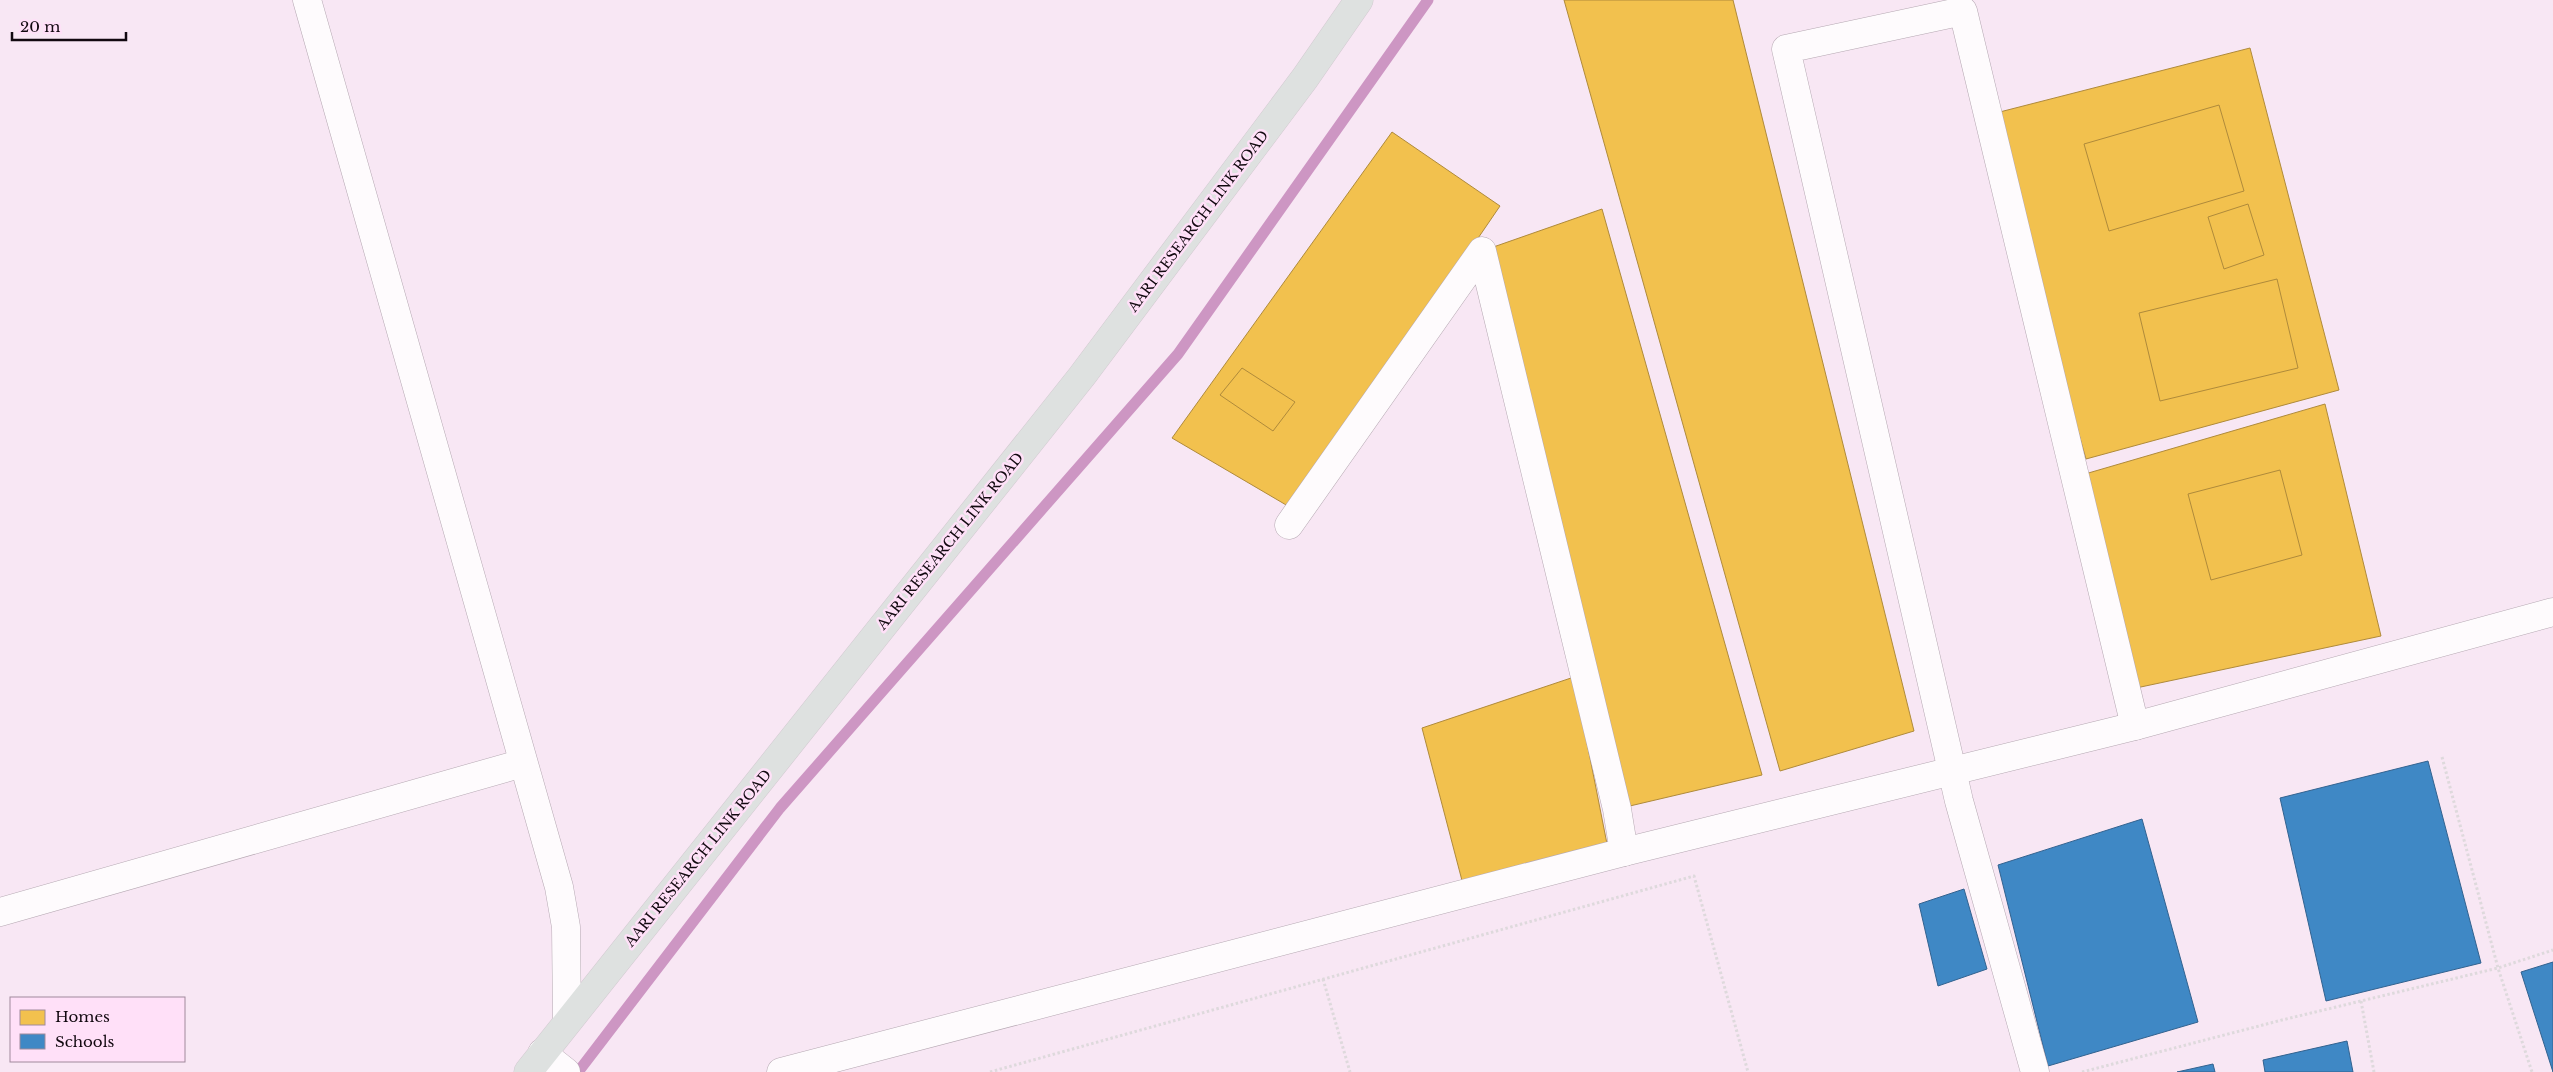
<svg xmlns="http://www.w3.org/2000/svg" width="2553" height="1072" font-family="'Libre Baskerville',serif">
<rect width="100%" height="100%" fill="#f8e7f4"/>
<g fill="#f2c14e" stroke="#af8a3b">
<polygon points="1564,0 1733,0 1914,731 1780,771"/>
<polygon points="2250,48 2339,390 2086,459 1988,115"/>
<polygon points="2219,105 2244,191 2109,231 2084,144"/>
<polygon points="1392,132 1500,206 1293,509 1172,438"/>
<polygon points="2248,204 2264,255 2224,269 2208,217"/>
<polygon points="1602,209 1762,775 1617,809 1482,251"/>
<polygon points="2277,279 2298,368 2160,401 2139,313"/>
<polygon points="1242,368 1295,402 1273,431 1220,395"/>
<polygon points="2325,404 2381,636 2136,688 2085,474"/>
<polygon points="2280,470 2302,555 2211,580 2188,494"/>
<polygon points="1574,677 1609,854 1465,892 1422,728"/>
</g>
<g fill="#3f88c5" stroke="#32628f">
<polygon points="2428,761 2481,963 2326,1001 2280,798"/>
<polygon points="2142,819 2198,1022 2048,1066 1998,865"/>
<polygon points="1964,889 1987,969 1938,986 1919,904"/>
<polygon points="2553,962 2553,1072 2521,972"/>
<polygon points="2347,1041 2353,1072 2265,1072 2263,1060"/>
<polygon points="2213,1064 2215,1072 2177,1072"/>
</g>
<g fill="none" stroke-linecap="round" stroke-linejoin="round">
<polyline stroke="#cd96c3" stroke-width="11" points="578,1072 780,808 1178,354 1428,0"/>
<defs>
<g id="minor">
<polyline points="307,0 559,887 566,927 567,1021"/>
<polyline points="1289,525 1482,251 1617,809 1624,852"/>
<polyline points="0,912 523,763"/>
<polyline points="542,1053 566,1072"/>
<polyline points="781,1072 1624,852 2135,726 2553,612"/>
<polyline points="2035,1072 1959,801 1786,49 1963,11 2135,726"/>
</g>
<polyline id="major" points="528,1072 1082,376 1305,78 1359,0"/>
</defs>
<use href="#minor" stroke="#b5a8b2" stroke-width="29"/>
<use href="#major" stroke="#d2cad0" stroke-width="29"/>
<g stroke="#ded9dc" stroke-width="3" stroke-dasharray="2.5 2.5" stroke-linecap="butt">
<polyline points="2442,757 2498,968 2532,1072"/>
<polyline points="1323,979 1350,1072"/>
<polyline points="2361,1001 2374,1072"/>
<polyline points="990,1072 1694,876 1748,1072"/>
<polyline points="2082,1072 2282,1020 2498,968 2553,950"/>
</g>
<use href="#minor" stroke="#fefbfd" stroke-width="28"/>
<use href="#major" stroke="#dee1e0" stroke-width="28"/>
</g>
<g text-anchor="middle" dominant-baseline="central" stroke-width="5" stroke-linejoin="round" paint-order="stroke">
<g font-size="14" fill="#120910" stroke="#ffe0f8">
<text transform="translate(1198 221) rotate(-53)">AARI RESEARCH LINK ROAD</text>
<text transform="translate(950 541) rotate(-51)">AARI RESEARCH LINK ROAD</text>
<text transform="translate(698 858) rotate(-51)">AARI RESEARCH LINK ROAD</text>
</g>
</g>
<rect x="10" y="997" width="175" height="65" fill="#ffe0f8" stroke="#a08a9b"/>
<rect x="20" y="1010" width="25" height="15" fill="#f2c14e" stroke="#a08a9b"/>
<text x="55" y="1022" font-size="15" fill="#120910">Homes</text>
<rect x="20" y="1034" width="25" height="15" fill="#3f88c5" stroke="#a08a9b"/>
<text x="55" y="1047" font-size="15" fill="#120910">Schools</text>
<path d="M12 32v8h114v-8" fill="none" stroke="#120910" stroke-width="2.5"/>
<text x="20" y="32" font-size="15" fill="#120910" stroke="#ffe0f8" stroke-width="4" paint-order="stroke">20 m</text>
</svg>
